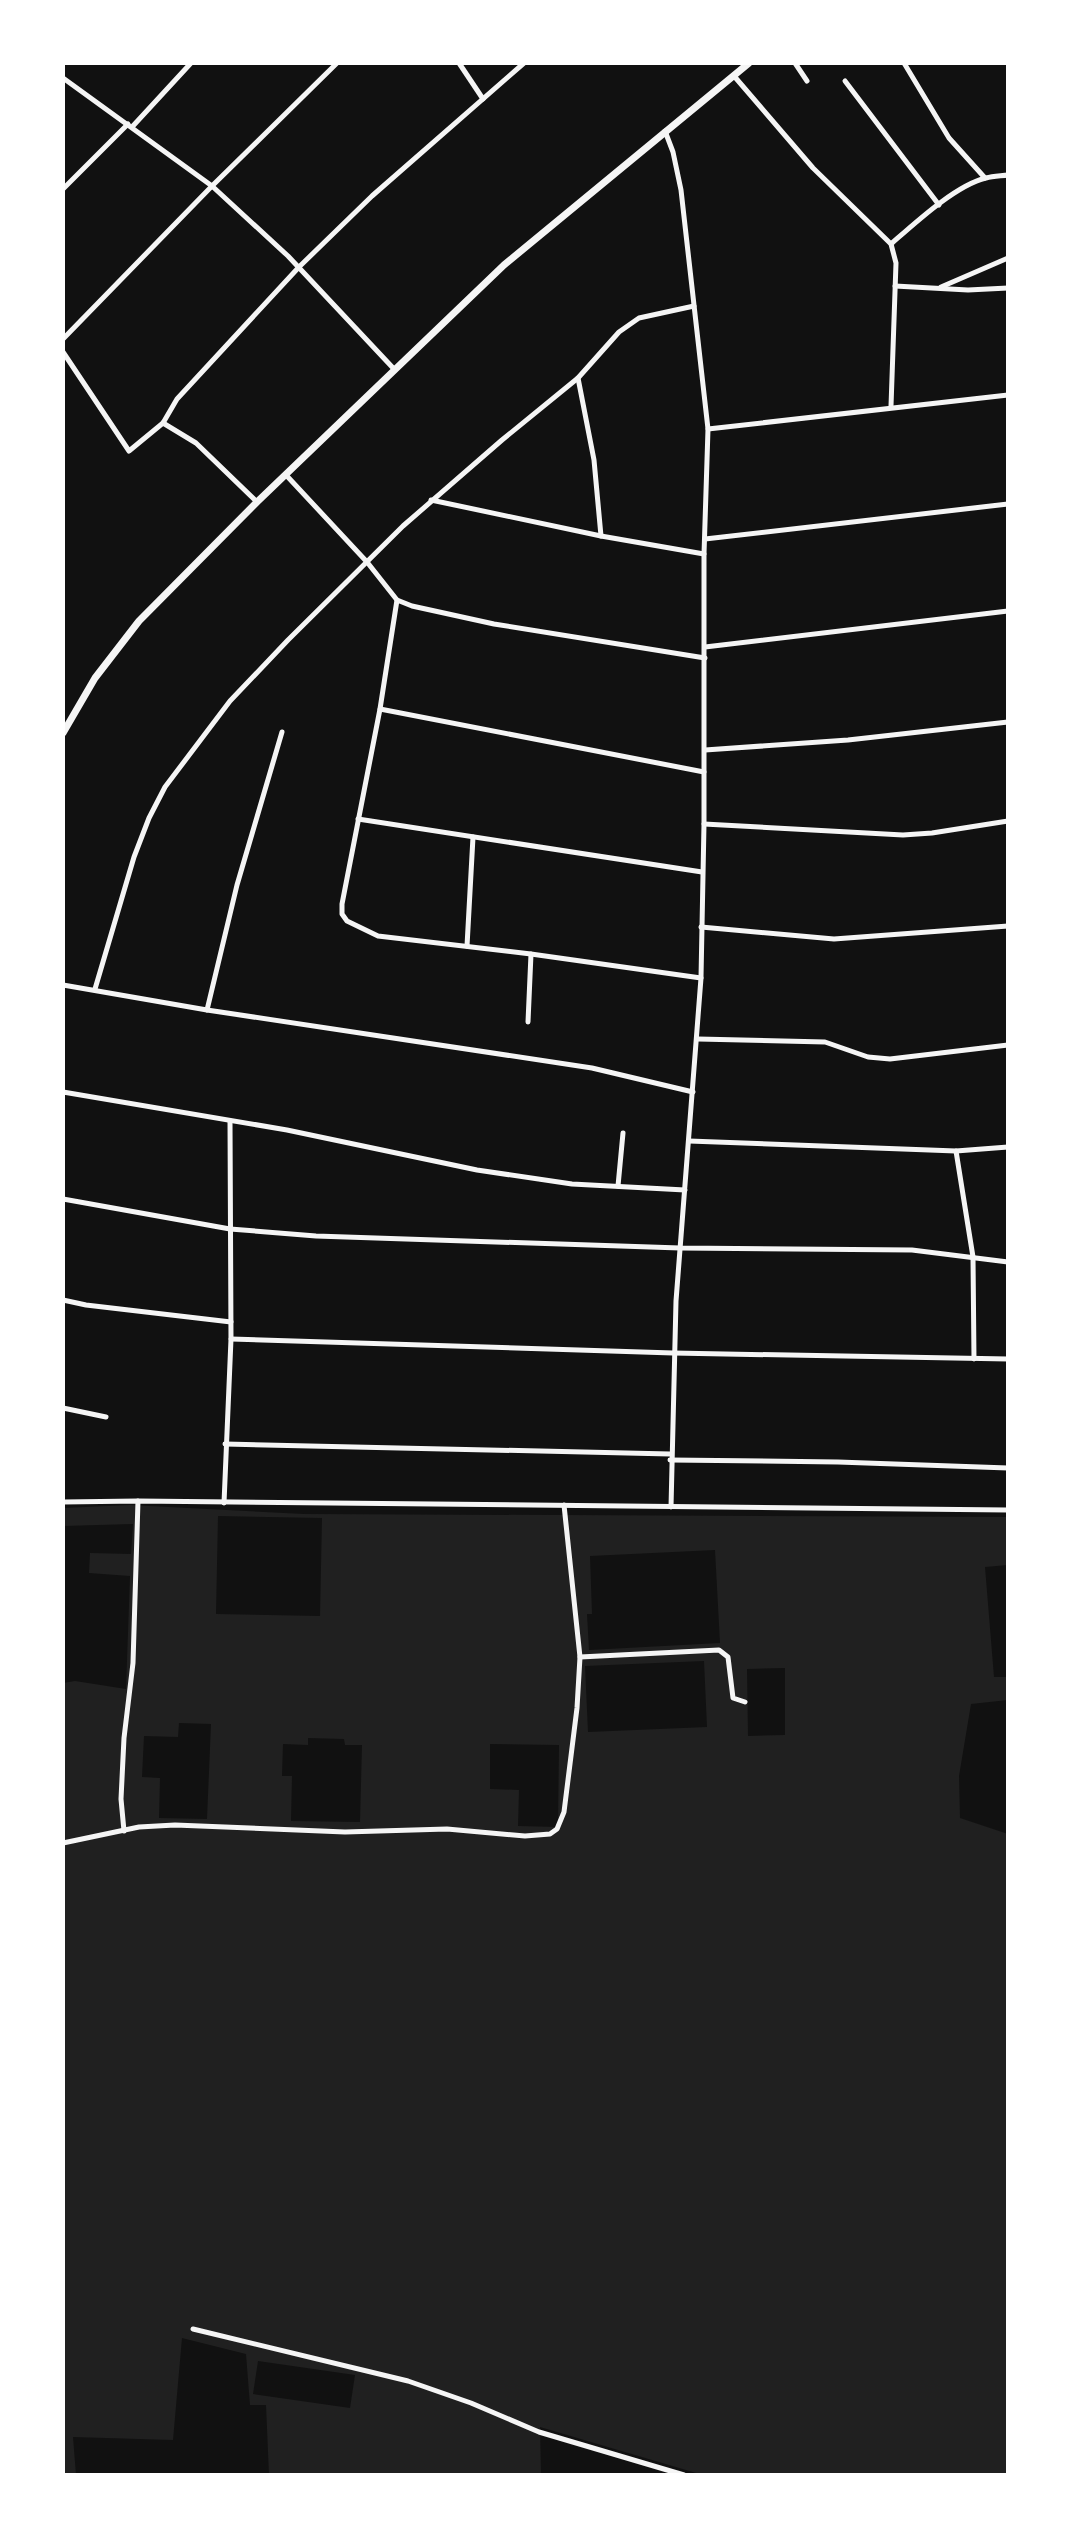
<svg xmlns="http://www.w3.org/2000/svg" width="1071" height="2538" font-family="Helvetica,sans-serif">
<rect width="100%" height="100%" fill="#111"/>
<path fill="#202020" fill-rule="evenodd" d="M 130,1505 L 304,1514 L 1008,1517 L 1008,1565 L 985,1567 L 994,1677 L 1008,1677 L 1008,1700 L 971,1704 L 959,1776 L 960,1818 L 1008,1834 L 1008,2475 L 703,2475 L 540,2427 L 541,2475 L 269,2475 L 266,2405 L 250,2405 L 246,2354 L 182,2338 L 173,2440 L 73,2437 L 76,2475 L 63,2475 L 63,1683 L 75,1681 L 126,1689 L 130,1576 L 89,1573 L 90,1553 L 131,1554 L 133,1524 L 63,1526 L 63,1508 ZM 218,1516 L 322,1518 L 320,1616 L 216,1614 ZM 715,1550 L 720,1643 L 589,1650 L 587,1614 L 592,1614 L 590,1556 ZM 704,1661 L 707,1727 L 588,1732 L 585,1666 ZM 785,1668 L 785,1735 L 748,1736 L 747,1669 ZM 179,1723 L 211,1724 L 207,1819 L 159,1818 L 160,1778 L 142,1777 L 144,1736 L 178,1737 ZM 308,1738 L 344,1739 L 345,1745 L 362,1745 L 360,1822 L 291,1821 L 292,1776 L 282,1776 L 283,1744 L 308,1745 ZM 490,1744 L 559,1745 L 558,1827 L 518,1826 L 519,1790 L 490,1789 ZM 258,2361 L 355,2375 L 350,2408 L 253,2394 Z"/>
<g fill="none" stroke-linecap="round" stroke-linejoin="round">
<g stroke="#f5f5f5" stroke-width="5">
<polyline points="459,63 483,99"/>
<polyline points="795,63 807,81"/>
<polyline points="904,63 949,138 985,178"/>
<polyline points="734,76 813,168 891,244 896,263 891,406"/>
<polyline points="63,78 212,186 288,256 394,369"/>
<polyline points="845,81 939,205"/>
<polyline points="132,127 191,63"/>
<polyline points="665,131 673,152 681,190 708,429 704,554 704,824 701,978 676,1301 671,1507"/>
<polyline points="63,189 128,124"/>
<path d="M 891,244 C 915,223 956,185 986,178 C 993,176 1001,176 1008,175"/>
<polyline points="895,286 968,290 1008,288"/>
<polyline points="941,287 1008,258"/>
<polyline points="63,339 212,186 337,63"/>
<polyline points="63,352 129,451 163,423 177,399 299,267 372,196 524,63"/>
<polyline points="578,378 594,460 601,536"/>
<polyline points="163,423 196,443 257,502"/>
<polyline points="708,429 1008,395"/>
<polyline points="286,475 367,562 397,600 412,606 494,624 705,658"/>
<polyline points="431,500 601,536 704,554"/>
<polyline points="705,539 1008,504"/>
<polyline points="397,600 380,709 342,904 342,914 347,921 378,936 531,954 701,978"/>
<polyline points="705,647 1008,611"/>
<polyline points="380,709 704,772"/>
<polyline points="705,750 848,740 1008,722"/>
<polyline points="358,819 702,872"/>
<polyline points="704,824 903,835 932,833 1008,821"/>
<polyline points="701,927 834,939 1008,926"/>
<polyline points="467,946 473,837"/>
<polyline points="63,985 207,1010 592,1068 693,1092"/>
<polyline points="95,989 134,857 149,818 165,787 230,701 288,640 403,526 502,440 578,378 619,332 639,318 694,306"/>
<polyline points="207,1010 237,885 282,732"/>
<polyline points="528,1022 531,954"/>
<polyline points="698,1039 825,1042 868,1057 890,1059 1008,1045"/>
<polyline points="63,1092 287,1130 477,1170 572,1184 685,1190"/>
<polyline points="689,1141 956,1151 1008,1147"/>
<polyline points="956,1151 973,1257 974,1359"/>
<polyline points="618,1186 623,1133"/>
<polyline points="63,1199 230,1229 316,1236 680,1248 912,1250 1008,1262"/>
<polyline points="63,1300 86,1305 231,1322"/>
<polyline points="231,1339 673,1353 1008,1359"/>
<polyline points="63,1408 106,1417"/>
<polyline points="225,1444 670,1454"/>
<polyline points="670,1460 838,1462 1008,1468"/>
<polyline points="63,1502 138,1501 1008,1510"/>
<polyline points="224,1503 231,1339 230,1121"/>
<polyline points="580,1657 719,1650 728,1657 733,1698 745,1702"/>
<polyline points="124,1831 121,1799 124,1738 133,1663 138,1501"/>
<polyline points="63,1843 139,1827 175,1825 345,1832 447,1829 525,1836 550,1834 557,1829 564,1812 577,1708 580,1657 564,1505"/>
<polyline points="193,2329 408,2381 471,2403 539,2432 684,2475"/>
</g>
<polyline stroke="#f5f5f5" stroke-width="7" points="63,733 95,678 139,621 257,502 504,265 749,63"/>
</g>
<rect width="1071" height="2538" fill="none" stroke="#ffffff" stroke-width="130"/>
</svg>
